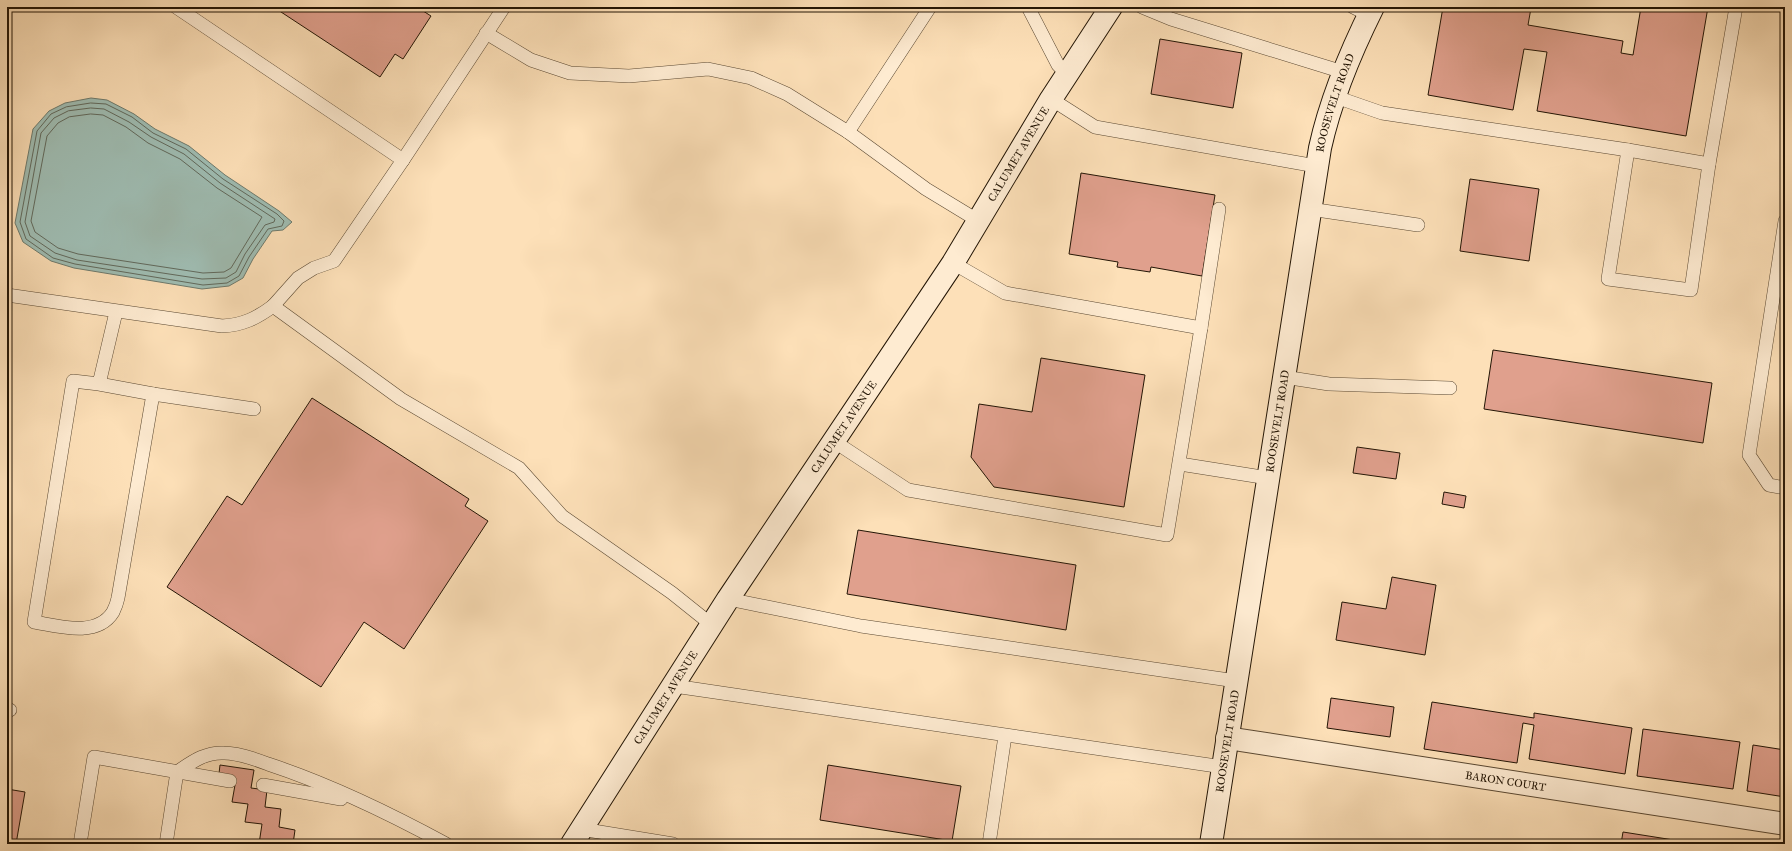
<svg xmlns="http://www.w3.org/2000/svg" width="1792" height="851" font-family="'IM FELL Great Primer',serif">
<rect width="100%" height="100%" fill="#fde0b8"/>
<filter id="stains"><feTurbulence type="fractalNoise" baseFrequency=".005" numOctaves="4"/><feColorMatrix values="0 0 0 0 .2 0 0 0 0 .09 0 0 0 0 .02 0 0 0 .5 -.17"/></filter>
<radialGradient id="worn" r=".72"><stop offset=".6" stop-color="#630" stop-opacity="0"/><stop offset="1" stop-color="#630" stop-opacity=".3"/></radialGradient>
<polygon fill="#9fbdb3" stroke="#6d7a6d" points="91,98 107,100 134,114 155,129 189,146 225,175 279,211 292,222 283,230 272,231 253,259 243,278 229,286 202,289 74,268 51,261 23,242 15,223 33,129 49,111 65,103"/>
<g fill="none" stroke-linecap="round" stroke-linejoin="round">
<g stroke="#61695c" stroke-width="1">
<polygon points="91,103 106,104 132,117 153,133 186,149 223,179 277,214 284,221 282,226 268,229 249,257 239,276 227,283 203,285 75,264 53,258 26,239 20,222 37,131 51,114 66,107"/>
<polygon points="91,108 104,109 129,122 151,137 184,154 220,183 275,219 274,222 265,225 245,254 236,272 226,278 202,279 77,260 55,253 30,236 25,222 41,133 54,118 68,111"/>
<polygon points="91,114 103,115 126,127 148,143 180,159 217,188 262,217 231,268 224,272 203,273 78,254 58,248 35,232 31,221 47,136 58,123 69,117"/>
</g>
</g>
<g fill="#e0a08d" stroke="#231505">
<polygon points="280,7 422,7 420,9 431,16 403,59 395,54 380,77 278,10"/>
<polygon points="1443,7 1531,8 1528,25 1623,41 1621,53 1633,55 1641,7 1708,7 1686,136 1537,111 1547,52 1524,49 1513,110 1428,95"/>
<polygon points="1160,39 1242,53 1233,108 1151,94"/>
<polygon points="1081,173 1215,195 1202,276 1151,267 1150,272 1117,267 1118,262 1069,254"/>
<polygon points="1470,179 1539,189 1529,261 1460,251"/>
<polygon points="1493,350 1712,383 1703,443 1484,409"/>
<polygon points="1041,358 1145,375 1124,507 994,487 971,457 979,404 1032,412"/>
<polygon points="312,398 469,499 465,506 488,521 404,649 364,622 321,687 167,587 227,496 242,505"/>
<polygon points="1357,447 1400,453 1396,479 1353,473"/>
<polygon points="1444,492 1466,496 1464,508 1442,504"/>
<polygon points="858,530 1076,565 1066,630 847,594"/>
<polygon points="1392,577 1436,585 1425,655 1336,640 1342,602 1386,609"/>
<polygon points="1331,698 1394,707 1390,737 1327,728"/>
<polygon points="1432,702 1534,718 1534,713 1632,728 1625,774 1529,759 1534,725 1523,723 1517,763 1424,749"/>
<polygon points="1643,729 1740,742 1733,789 1637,776"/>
<polygon points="1753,745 1785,750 1785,797 1747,791"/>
<polygon points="220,765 254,770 251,788 267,790 265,807 281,809 279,827 295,830 293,844 259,844 262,824 245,822 248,804 232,802 235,785 218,782"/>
<polygon points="828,765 961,786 952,841 820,820"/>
<polygon points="7,789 25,792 16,844 7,844"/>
<polygon points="1623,832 1699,844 1621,844"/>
</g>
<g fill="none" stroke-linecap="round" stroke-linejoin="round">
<defs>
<g id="lane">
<polyline points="176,7 403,160"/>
<polyline points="1028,7 1058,65 1067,74"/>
<polyline points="1142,7 1171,19 1343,72"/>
<polyline points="1353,7 1369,15"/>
<polyline points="486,33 531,60 570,73 629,76 708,69 751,78 787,94 848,132 926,189 977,220"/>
<polyline points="1333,96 1382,113 1628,150 1709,164"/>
<polyline points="1051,99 1095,127 1316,166"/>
<polyline points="848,132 930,7"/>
<polyline points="1628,150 1608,279 1691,290 1709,164 1736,7"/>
<polyline points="1310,209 1418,225"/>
<polyline points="1785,221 1749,455 1769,485 1785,488"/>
<path d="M 7,295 L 222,326 C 243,325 257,318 273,306 L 401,399 L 519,468 L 562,516 L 672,593 L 712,625"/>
<polyline points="273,306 298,278 314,268 334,261 403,160 504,7"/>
<polyline points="1201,328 1219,209"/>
<polyline points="1284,377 1329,384 1450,388"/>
<path d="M 99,384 L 153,394 L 118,598 C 117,603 115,608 113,612 C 97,638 58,626 34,622 L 73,381 L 99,384 L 116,312"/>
<polyline points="153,394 254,409"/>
<polyline points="835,442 908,490 1167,535 1201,328 1005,293 953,263"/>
<polyline points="1180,464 1268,478"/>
<polyline points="728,599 861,626 1236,681"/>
<polyline points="674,686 1223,767"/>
<polyline points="7,710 10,710"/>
<polyline points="263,785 341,799"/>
<polyline points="581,829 673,844"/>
<polyline points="80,844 94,757 230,781"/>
<path d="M 166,844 L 177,772 C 192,762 205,752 224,753 C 238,753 255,759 268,764 C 329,784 389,813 446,844"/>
<polyline points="989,844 1005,736"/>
</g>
<g id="street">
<path id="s1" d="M 1227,738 L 1785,824"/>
</g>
<g id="secondary">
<path id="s2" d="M 572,844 L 728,599 L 953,263 L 1051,99 L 1111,7"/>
<path id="s3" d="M 1211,844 L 1320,148 C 1331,98 1350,53 1373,7"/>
</g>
</defs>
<use href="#lane" stroke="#5a4832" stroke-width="14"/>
<use href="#street" stroke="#5a4832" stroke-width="24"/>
<use href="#secondary" stroke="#231505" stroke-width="24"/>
<use href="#lane" stroke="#feebd1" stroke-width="13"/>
<use href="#street" stroke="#feebd1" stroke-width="22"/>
<use href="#secondary" stroke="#feebd1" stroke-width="22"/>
</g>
<g text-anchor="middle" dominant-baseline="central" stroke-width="3" stroke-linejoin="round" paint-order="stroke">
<g font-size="11" fill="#231505" stroke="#feebd1">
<text stroke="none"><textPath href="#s3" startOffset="752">ROOSEVELT ROAD</textPath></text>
<text stroke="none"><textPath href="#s2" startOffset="822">CALUMET AVENUE</textPath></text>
<text stroke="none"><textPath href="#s3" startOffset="428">ROOSEVELT ROAD</textPath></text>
<text stroke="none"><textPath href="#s2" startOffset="498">CALUMET AVENUE</textPath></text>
<text stroke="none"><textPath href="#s2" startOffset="174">CALUMET AVENUE</textPath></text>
<text stroke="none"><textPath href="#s3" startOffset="104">ROOSEVELT ROAD</textPath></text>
<text stroke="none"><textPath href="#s1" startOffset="282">BARON COURT</textPath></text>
</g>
</g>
<rect width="1792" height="851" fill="none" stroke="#fde0b8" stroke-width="24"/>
<rect x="8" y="8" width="1776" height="835" fill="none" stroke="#231505" stroke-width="2"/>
<rect x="12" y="12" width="1768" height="827" fill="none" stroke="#231505"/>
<rect width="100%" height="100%" filter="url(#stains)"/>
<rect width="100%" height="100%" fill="url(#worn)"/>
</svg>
